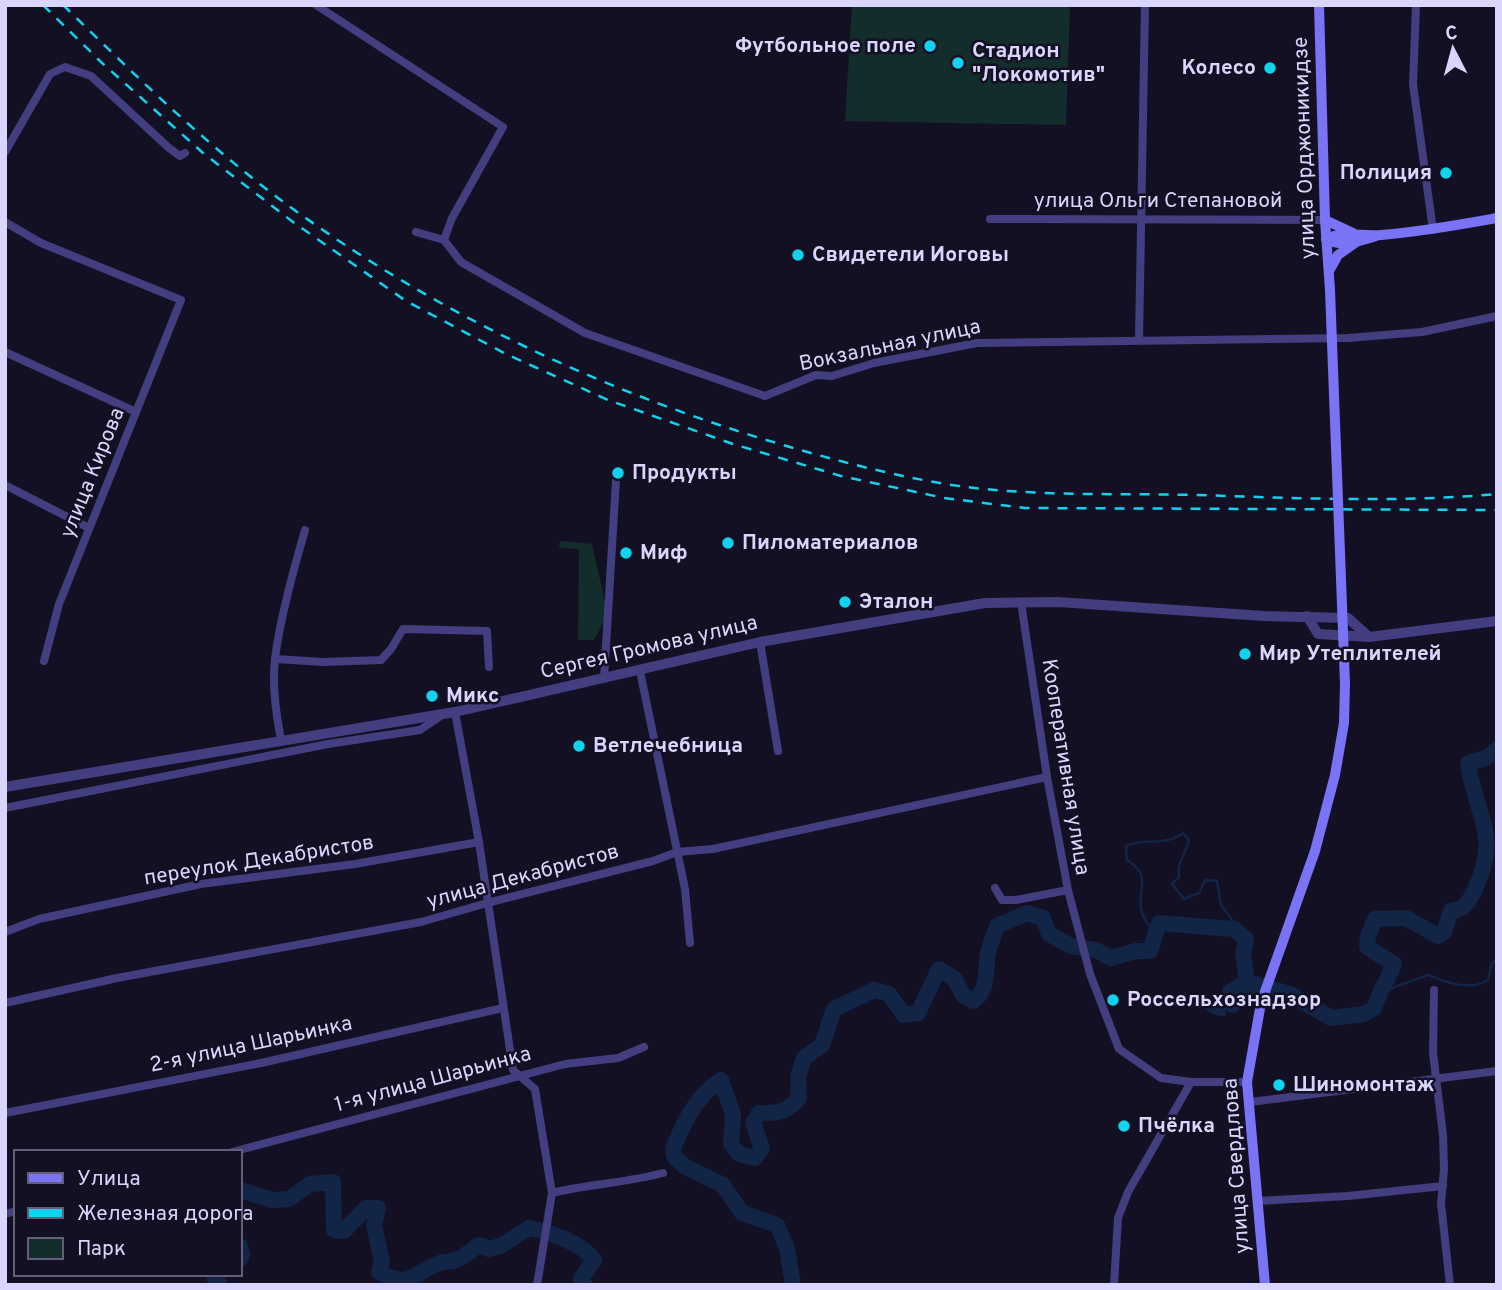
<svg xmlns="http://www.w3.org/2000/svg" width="1502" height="1290" font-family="Overpass,sans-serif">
<rect width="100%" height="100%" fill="#141023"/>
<g fill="#132d2c">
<polygon points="852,5 1070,5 1066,125 845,121"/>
<polygon points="560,541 592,544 605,602 605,620 594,640 578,640 579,549 559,548"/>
</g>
<polygon fill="#122546" points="1233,995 1234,1000 1231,1007 1225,1009 1226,1016 1215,1015 1204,1009 1212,996"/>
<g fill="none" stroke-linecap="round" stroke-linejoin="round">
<g stroke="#122546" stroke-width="2.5">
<path d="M 1155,933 C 1150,926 1142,918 1141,909 C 1138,886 1152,876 1127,860 L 1126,846 C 1145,838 1167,846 1183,833 L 1189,840 C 1185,855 1177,861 1179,877 L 1172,884 L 1184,899 L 1199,893 L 1205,880 L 1217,881 L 1221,905 L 1246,939"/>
<path d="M 1378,993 L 1428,975 C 1447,983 1470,991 1488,980 L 1492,963 L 1497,960"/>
</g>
<g stroke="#122546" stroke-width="16">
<path d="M 240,1190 L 272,1200 L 289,1199 L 310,1184 L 333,1182 L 334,1230 L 344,1231 L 366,1208 L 378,1208 L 374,1225 L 382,1262 L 379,1272 C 412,1290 413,1272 440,1263 C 445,1261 451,1262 456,1260 C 464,1257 472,1250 479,1245 L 489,1249 L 500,1246 L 529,1228 C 550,1232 582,1243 594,1260 L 581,1279 L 585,1285"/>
<polyline points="240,1246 242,1255 240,1259"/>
<polyline points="218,1274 215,1279 220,1285"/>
<path d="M 793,1285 L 787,1248 L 777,1225 L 742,1213 L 723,1185 L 684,1166 L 674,1156 L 673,1148 C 685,1121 695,1097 721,1080 L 733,1114 L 731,1144 L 739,1154 L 755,1158 L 762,1148 L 753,1123 L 759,1113 C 777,1114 787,1112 799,1098 L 798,1077 L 804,1058 L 822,1045 L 834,1009 L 874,990 L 889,994 L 904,1015 L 918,1013 L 939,969 L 954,978 L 963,995 L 973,1001 C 989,991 985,970 988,953 C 990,944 994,935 997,926 L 1027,913 L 1043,918 L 1049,934 L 1071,946 L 1096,950 L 1111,958 L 1136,951 L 1150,951 L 1159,923 L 1234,929 L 1246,939 L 1243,954 L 1247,982 L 1230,992 L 1232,1005 L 1254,984 L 1290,994 L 1331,1018 L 1364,1014 L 1374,1008 C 1379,992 1388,980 1394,964 L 1367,947 L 1368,936 L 1375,919 L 1406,918 L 1438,936 L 1444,932 L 1451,911 C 1465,909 1469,902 1474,891 C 1502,836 1475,815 1468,763 L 1486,758 L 1497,749"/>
</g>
<g stroke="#423e7f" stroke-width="8">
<polyline points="316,5 503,127 452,218 444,240"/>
<polyline points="1416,5 1413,84 1433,230"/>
<polyline points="5,152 50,74 65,67 91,76 169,148 180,156 185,153"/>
<polyline points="990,219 1325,220"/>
<polyline points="5,222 41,243 181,300 59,604 44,661"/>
<polyline points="416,232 444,240 461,262 585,333 765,396 816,375 832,376 874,363 977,343 1348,338 1422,332 1497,316"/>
<polyline points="1139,340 1145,5"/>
<polyline points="5,352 136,412"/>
<polyline points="5,485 89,528"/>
<polyline points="1021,602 1047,777 1068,890 1090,974 1119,1049 1161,1078 1191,1082 1247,1082"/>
<polyline points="760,642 778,751"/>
<polyline points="275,659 324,662 381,660 391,649 403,629 487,631 489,667"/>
<polyline points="640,671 685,889 690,943"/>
<polyline points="604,679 616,480"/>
<polyline points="455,712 479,842 513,1070 535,1089 552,1193 537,1285"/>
<path d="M 281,740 C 276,713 272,686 275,658 C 281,615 293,572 305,530"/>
<polyline points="5,808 328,744 420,730 442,715"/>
<polyline points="995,888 1002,900 1016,900 1068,890"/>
<polyline points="5,932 39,919 201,884 355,864 479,842"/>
<polyline points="1434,990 1433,1053 1443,1135 1444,1169 1441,1204 1450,1285"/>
<polyline points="5,1003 117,978 421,922 487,903 653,861 677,852 713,849 1047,777"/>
<polyline points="1250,1102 1497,1071"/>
<polyline points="5,1113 261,1063 503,1008"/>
<polyline points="232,1152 565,1064 618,1058 644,1047"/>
<path d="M 552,1193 C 588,1184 626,1183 663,1173"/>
<polyline points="1258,1201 1348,1196 1443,1186"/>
<polyline points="5,1214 16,1211"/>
<polyline points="1114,1285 1118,1218 1128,1192 1191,1082"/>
</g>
<g stroke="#423e7f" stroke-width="10">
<polyline points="1307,616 1318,634 1369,637 1497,621"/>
<polyline points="5,787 455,712 760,642 985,603 1058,602 1264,616 1348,618 1369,637"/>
</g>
<g stroke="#7973f5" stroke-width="10">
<polyline points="1319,5 1325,220 1330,290"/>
<polyline points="1325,220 1353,233"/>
<path d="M 1376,236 C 1360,241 1342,248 1326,239 C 1343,230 1363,237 1381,235 C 1420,232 1458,225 1497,218"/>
<polyline points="1329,271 1338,255 1355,243"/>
<polyline points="1265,1285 1247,1082 1261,1003 1315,851 1335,775 1344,723 1345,684"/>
</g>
<g stroke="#11d3ed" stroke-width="2.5" stroke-dasharray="10 9" stroke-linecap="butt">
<polyline points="43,5 101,62 203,153 293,222 406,301 506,354 608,400 733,444 841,476 944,498 1025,508 1497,510"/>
<path d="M 63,5 C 138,78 214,153 300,214 C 447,319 610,394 783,445 C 838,461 894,476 952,485 C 1033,497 1115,493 1196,495 C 1297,498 1397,503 1497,494"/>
</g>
<polyline stroke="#7973f5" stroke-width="10" points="1330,290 1345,684"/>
</g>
<g fill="#11d3ed" stroke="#141023" stroke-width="2.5">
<circle cx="930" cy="46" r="7"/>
<circle cx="958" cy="63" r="7"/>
<circle cx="1270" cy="68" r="7"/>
<circle cx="1446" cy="173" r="7"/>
<circle cx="798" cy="255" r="7"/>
<circle cx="618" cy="473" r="7"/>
<circle cx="728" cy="543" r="7"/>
<circle cx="626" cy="553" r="7"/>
<circle cx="845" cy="602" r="7"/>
<circle cx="1245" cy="654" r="7"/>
<circle cx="432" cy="696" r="7"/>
<circle cx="579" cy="746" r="7"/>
<circle cx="1113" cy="1000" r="7"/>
<circle cx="1279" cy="1085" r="7"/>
<circle cx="1124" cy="1126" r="7"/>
</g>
<g text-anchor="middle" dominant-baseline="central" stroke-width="5" stroke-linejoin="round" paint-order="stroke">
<g font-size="21" font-weight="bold" fill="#dad5fc" stroke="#141023" text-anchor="start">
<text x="916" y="46" text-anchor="end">Футбольное поле</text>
<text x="972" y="51">Стадион<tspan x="972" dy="24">"Локомотив"</tspan></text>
<text x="1256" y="68" text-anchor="end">Колесо</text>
<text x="1432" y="173" text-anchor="end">Полиция</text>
<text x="812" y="255">Свидетели Иоговы</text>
<text x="632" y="473">Продукты</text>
<text x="742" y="543">Пиломатериалов</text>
<text x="640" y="553">Миф</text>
<text x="859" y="602">Эталон</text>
<text x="1259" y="654">Мир Утеплителей</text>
<text x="446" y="696">Микс</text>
<text x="593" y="746">Ветлечебница</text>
<text x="1127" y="1000">Россельхознадзор</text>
<text x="1293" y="1085">Шиномонтаж</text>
<text x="1138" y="1126">Пчёлка</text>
</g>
<g font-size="21" fill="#dad5fc" stroke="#141023">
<text transform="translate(1305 148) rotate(-92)">улица Орджоникидзе</text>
<text x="1158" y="201">улица Ольги Степановой</text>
<text transform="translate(890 346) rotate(-12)">Вокзальная улица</text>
<text transform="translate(93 473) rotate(-68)">улица Кирова</text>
<text transform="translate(649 648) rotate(-13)">Сергея Громова улица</text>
<text transform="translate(1065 767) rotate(81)">Кооперативная улица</text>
<text transform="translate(259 861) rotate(-9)">переулок Декабристов</text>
<text transform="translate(523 877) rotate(-15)">улица Декабристов</text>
<text transform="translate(251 1045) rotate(-12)">2-я улица Шарьинка</text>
<text transform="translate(433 1080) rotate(-15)">1-я улица Шарьинка</text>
<text transform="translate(1237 1166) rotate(-94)">улица Свердлова</text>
</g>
</g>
<rect width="1502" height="1290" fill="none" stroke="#dad5fc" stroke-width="14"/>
<rect x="14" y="1150" width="228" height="126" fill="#141023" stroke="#635f7a" stroke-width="2"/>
<rect x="28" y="1173" width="35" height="10" fill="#7973f5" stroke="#635f7a" stroke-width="2"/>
<text x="77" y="1185" font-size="21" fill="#dad5fc">Улица</text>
<rect x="28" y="1208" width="35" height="10" fill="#11d3ed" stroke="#635f7a" stroke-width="2"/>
<text x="77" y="1220" font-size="21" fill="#dad5fc">Железная дорога</text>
<rect x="28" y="1238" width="35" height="21" fill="#132d2c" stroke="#635f7a" stroke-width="2"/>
<text x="77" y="1255" font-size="21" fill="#dad5fc">Парк</text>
<g transform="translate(1453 49) rotate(354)" stroke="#141023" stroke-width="5" paint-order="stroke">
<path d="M0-5L12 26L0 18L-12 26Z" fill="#dad5fc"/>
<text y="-10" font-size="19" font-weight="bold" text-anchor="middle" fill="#dad5fc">С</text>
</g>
</svg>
